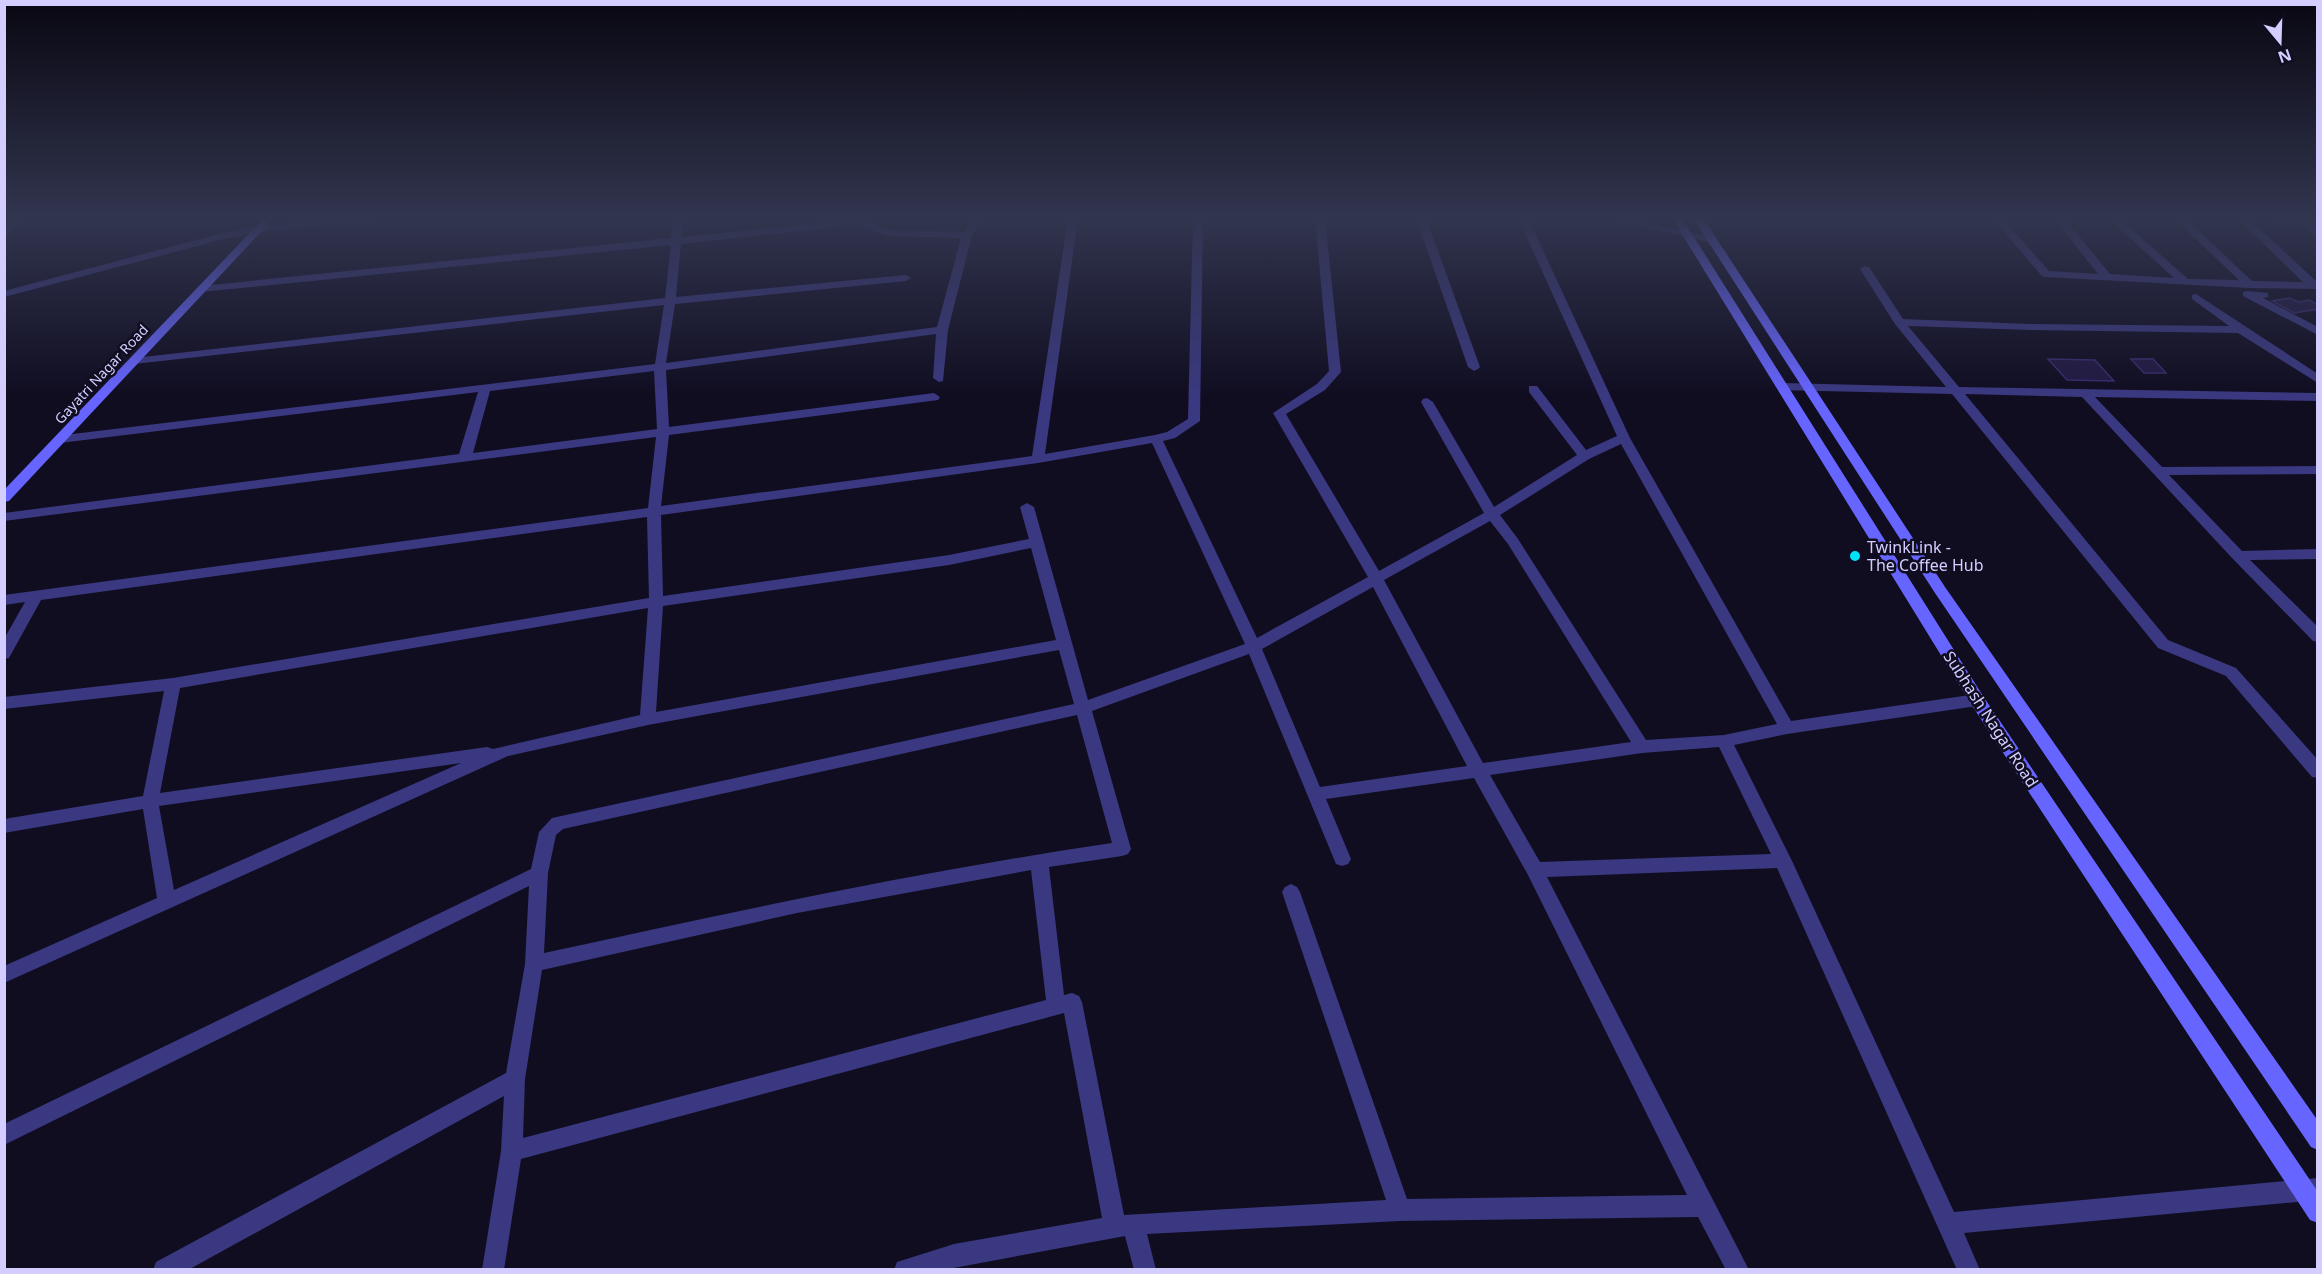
<svg xmlns="http://www.w3.org/2000/svg" width="2322" height="1274" font-family="'Noto Sans',sans-serif">
<rect width="100%" height="100%" fill="#100d21"/>
<g fill="#211942" stroke="#382b6e" stroke-width="1.5">
<polygon points="2290,298 2298,302 2309,300 2318,305 2318,309 2294,313 2272,301"/>
<polygon points="2048,359 2095,360 2114,381 2067,380"/>
<polygon points="2131,359 2153,359 2166,373 2144,373"/>
</g>
<g fill="none" stroke-linecap="round" stroke-linejoin="round">
<g fill="#3a3880" fill-rule="evenodd">
<polygon points="16,218 27,218 4,237 4,228"/>
<polygon points="343,218 377,218 372,221 258,232 224,239 4,297 4,291 223,233 258,226"/>
<path d="M 674,218 L 684,218 L 682,237 L 857,219 L 869,221 L 887,230 L 964,232 L 971,218 L 981,218 L 972,235 L 948,330 L 943,381 L 939,382 L 933,378 L 936,334 L 666,370 L 669,427 L 934,393 L 940,397 L 938,400 L 669,435 L 661,506 L 1032,456 L 1068,218 L 1078,218 L 1045,454 L 1155,435 L 1167,432 L 1188,419 L 1193,218 L 1203,218 L 1200,421 L 1175,438 L 1163,441 L 1257,638 L 1368,577 L 1273,413 L 1317,384 L 1329,371 L 1315,218 L 1325,218 L 1341,372 L 1325,390 L 1286,414 L 1379,571 L 1484,513 L 1421,402 L 1423,399 L 1427,398 L 1433,402 L 1494,507 L 1577,455 L 1529,392 L 1529,386 L 1537,386 L 1586,450 L 1617,436 L 1518,218 L 1528,218 L 1630,438 L 1791,721 L 1977,694 L 1983,696 L 1985,700 L 1983,704 L 1977,706 L 1787,734 L 1734,745 L 1792,861 L 1954,1212 L 2318,1178 L 2318,1200 L 1964,1233 L 1980,1270 L 1957,1270 L 1777,868 L 1547,877 L 1749,1270 L 1726,1270 L 1698,1217 L 1400,1221 L 1147,1234 L 1156,1270 L 1134,1270 L 1125,1236 L 943,1270 L 894,1270 L 897,1262 L 954,1244 L 1102,1218 L 1064,1013 L 521,1159 L 504,1270 L 482,1270 L 501,1151 L 504,1096 L 188,1270 L 153,1270 L 156,1262 L 506,1073 L 525,964 L 529,886 L 4,1145 L 4,1124 L 531,869 L 539,832 L 552,818 L 1074,704 L 1059,650 L 648,725 L 508,756 L 4,983 L 4,966 L 157,898 L 143,809 L 4,833 L 4,819 L 143,796 L 164,691 L 4,709 L 4,697 L 173,678 L 649,598 L 647,517 L 41,600 L 9,658 L 4,659 L 4,639 L 25,602 L 4,605 L 4,595 L 648,508 L 656,437 L 4,521 L 4,513 L 459,454 L 478,392 L 60,443 L 54,439 L 56,436 L 655,364 L 664,305 L 134,364 L 128,361 L 134,358 L 665,298 L 671,245 L 201,292 L 196,289 L 201,286 L 671,238 ZM 857,225 L 887,236 L 961,238 L 937,327 L 666,363 L 675,304 L 906,281 L 911,278 L 906,275 L 676,297 L 681,244 ZM 654,371 L 657,429 L 473,453 L 490,391 ZM 1152,443 L 1245,644 L 1088,700 L 1034,507 L 1027,503 L 1020,507 L 1029,539 L 949,555 L 663,596 L 661,515 L 1038,463 ZM 1621,444 L 1777,724 L 1724,735 L 1646,740 L 1518,539 L 1500,515 L 1589,459 ZM 1490,521 L 1508,544 L 1631,742 L 1483,763 L 1384,580 ZM 1031,548 L 1056,640 L 656,712 L 663,606 L 949,565 ZM 1373,587 L 1467,766 L 1320,787 L 1262,649 ZM 648,608 L 640,715 L 493,749 L 487,747 L 160,793 L 180,688 ZM 1249,654 L 1336,864 L 1342,866 L 1348,864 L 1351,859 L 1326,799 L 1474,778 L 1528,875 L 1687,1195 L 1407,1199 L 1300,892 L 1297,887 L 1291,884 L 1285,887 L 1282,892 L 1386,1200 L 1124,1215 L 1082,1002 L 1079,996 L 1072,993 L 1064,995 L 1049,867 L 1122,856 L 1128,854 L 1131,849 L 1092,711 ZM 1077,715 L 1112,843 C 921,871 732,912 544,953 L 548,873 L 556,835 L 563,829 ZM 1719,747 L 1771,854 L 1540,862 L 1490,775 L 1642,753 ZM 461,763 L 174,890 L 159,806 ZM 1031,870 L 1046,1000 L 523,1138 L 525,1079 L 542,970 L 797,913 Z"/>
<polygon points="1416,218 1426,218 1480,367 1478,369 1474,371 1468,367"/>
<polygon points="1605,218 1623,218 1712,237 1717,240 1712,243"/>
<polygon points="1992,218 2002,218 2049,271 2098,274 2054,218 2064,218 2110,274 2174,278 2108,218 2119,218 2188,279 2239,280 2174,218 2185,218 2252,281 2303,282 2237,218 2248,218 2318,283 2318,289 2250,288 2046,277 2042,276"/>
<polygon points="2269,218 2318,218 2318,223 2309,223 2318,229 2318,238 2297,222 2274,221"/>
<polygon points="1865,266 1869,267 1903,319 2030,324 2229,326 2192,299 2192,295 2196,294 2318,374 2318,383 2238,333 2030,330 1908,326 1959,387 2318,393 2318,401 2095,397 2162,467 2318,466 2318,474 2169,475 2242,551 2318,549 2318,559 2250,560 2318,627 2318,642 2313,641 2233,559 2082,397 1965,394 2168,640 2236,668 2318,760 2318,778 2312,777 2226,676 2158,648 1952,394 1779,390 1779,384 1783,383 1946,387 1895,324 1860,269"/>
<polygon points="2247,291 2268,293 2268,297 2263,298 2318,327 2318,335 2243,296 2243,292"/>
</g>
<g fill="#6765ff" fill-rule="evenodd">
<polygon points="264,218 274,218 9,501 4,502 4,490"/>
<polygon points="1672,218 1682,218 1983,696 2318,1192 2318,1223 2310,1220 1971,704"/>
<polygon points="1693,218 1703,218 1945,587 2318,1121 2318,1150 2311,1147 1935,593"/>
</g>
</g>
<linearGradient id="sky" x2="0" y2="1"><stop stop-color="#090712"/><stop offset="0.55" stop-color="#31354e"/><stop offset="1" stop-color="#31354e" stop-opacity="0"/></linearGradient>
<rect width="2322" height="396" fill="url(#sky)"/>
<circle fill="#00e2f8" stroke="#100d21" stroke-width="2" cx="1855" cy="556" r="6"/>
<g text-anchor="middle" dominant-baseline="central" stroke-width="5" stroke-linejoin="round" paint-order="stroke">
<g font-size="14" fill="#d3ceff" stroke="#100d21">
<text transform="translate(101 374) rotate(-47)">Gayatri Nagar Road</text>
</g>
<g font-size="16" fill="#d3ceff" stroke="#100d21" text-anchor="start">
<text x="1867" y="547">TwinkLink -<tspan x="1867" dy="18">The Coffee Hub</tspan></text>
</g>
<g font-size="16" fill="#d3ceff" stroke="#100d21">
<text transform="translate(1991 719) rotate(57)">Subhash Nagar Road</text>
</g>
</g>
<rect width="2322" height="1274" fill="none" stroke="#d3ceff" stroke-width="12"/>
<g transform="translate(2280 42) rotate(161)" stroke="#100d21" stroke-width="4.5" paint-order="stroke">
<path d="M0-4.5L10 22L0 15L-10 22Z" fill="#d3ceff"/>
<text y="-9" font-size="16" font-weight="bold" text-anchor="middle" fill="#d3ceff">N</text>
</g>
</svg>
